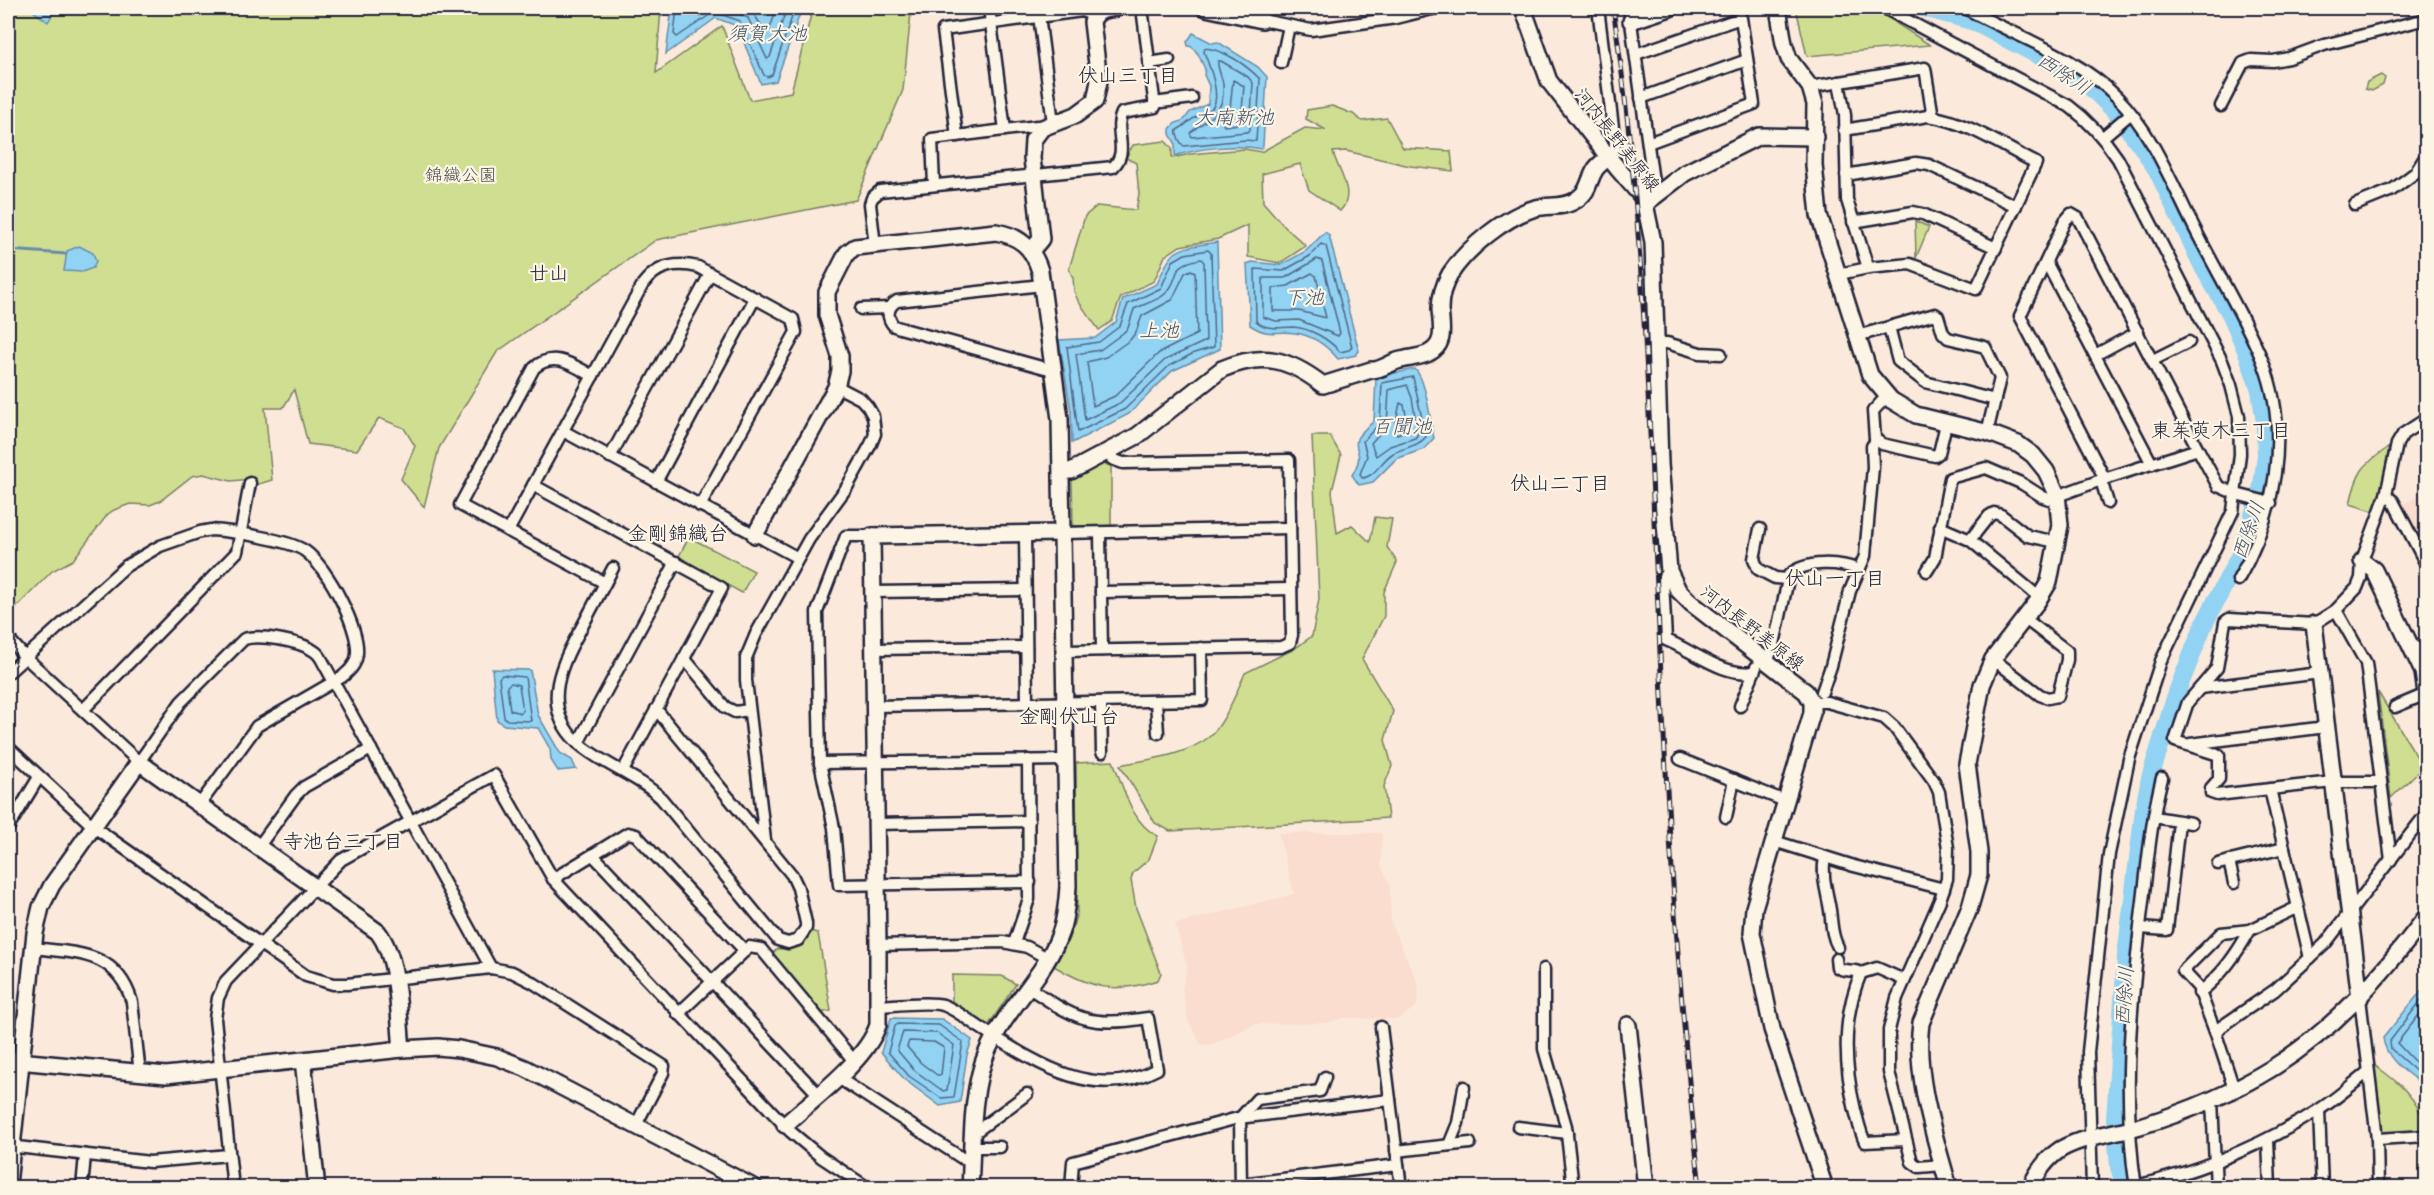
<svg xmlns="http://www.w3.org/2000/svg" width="2434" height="1195" font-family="Mali,'Klee One',sans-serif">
<rect width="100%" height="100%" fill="#fbeadb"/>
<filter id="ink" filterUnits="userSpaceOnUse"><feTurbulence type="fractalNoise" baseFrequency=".0167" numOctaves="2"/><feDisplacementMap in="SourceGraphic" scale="12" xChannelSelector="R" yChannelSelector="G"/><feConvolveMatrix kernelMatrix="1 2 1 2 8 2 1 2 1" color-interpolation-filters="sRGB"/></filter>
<g filter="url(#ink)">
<g fill="#faddcf">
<polygon points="2426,491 2426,550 2402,505"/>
<polygon points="1278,833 1382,833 1381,865 1390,885 1391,922 1419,986 1417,1006 1399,1019 1343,1018 1327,1023 1256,1024 1213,1044 1201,1045 1188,1021 1182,989 1187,967 1175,924 1294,894"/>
</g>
<g fill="#d0de91" stroke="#798066" stroke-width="1.5">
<polygon points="8,8 661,8 656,73 722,26 750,100 791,92 811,15 822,8 921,8 911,13 903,90 856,200 656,240 497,352 439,448 424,507 401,479 415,446 404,428 379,418 357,450 308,444 294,390 283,408 265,408 272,480 252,486 250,479 231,481 203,474 192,476 160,501 150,505 130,504 114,510 108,514 73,560 52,571 8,616"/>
<polygon points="1796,8 1879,8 1897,24 1930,45 1807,56"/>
<polygon points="2381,75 2385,78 2383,85 2372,91 2365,89 2367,82"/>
<path d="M 1332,106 L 1353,114 L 1362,121 L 1387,118 L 1403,148 L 1451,151 L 1453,171 L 1410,166 L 1346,151 L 1333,152 C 1338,171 1357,194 1340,211 L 1309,190 L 1300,164 L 1262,174 L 1263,202 L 1285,227 L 1306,246 L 1280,263 L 1248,257 L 1248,225 L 1218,239 L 1180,246 L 1165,256 L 1154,281 L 1121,297 L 1112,321 L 1099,330 L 1078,301 L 1074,291 L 1073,278 L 1069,269 L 1085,216 L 1097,206 L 1136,210 L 1139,194 L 1136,163 L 1126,158 L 1133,145 L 1165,141 L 1172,148 L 1172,158 L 1190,154 L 1245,149 L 1261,152 L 1305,128 L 1326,130 L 1306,119 L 1307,110 Z"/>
<polygon points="1915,221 1929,227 1916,258"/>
<path d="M 1312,436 L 1330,436 L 1341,455 L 1332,491 L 1337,533 L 1352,525 L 1370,542 L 1375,517 L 1392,519 L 1387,547 L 1397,562 L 1384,592 L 1384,616 L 1362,659 L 1393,711 L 1385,740 L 1392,766 L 1384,786 L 1388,818 L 1170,831 L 1155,823 L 1120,765 C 1149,759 1185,756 1209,737 C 1224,725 1237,691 1245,673 L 1294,649 L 1312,636 L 1319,599 Z"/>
<path d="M 2389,447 L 2381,491 L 2373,511 L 2350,504 C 2357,472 2362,465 2389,447 Z"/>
<polygon points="1100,463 1111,466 1111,526 1073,526 1072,478"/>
<polygon points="689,537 754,571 742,593 678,558"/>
<polygon points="2378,692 2423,767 2391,798"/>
<path d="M 1113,761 C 1123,786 1132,825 1158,836 L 1149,859 L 1133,873 L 1131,880 L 1136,908 L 1161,973 L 1158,980 C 1114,994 1093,989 1054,966 L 1069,939 L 1077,913 L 1076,763 Z"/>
<polygon points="810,931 818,933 831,1011 820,1013 771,955 777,949 796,948"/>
<polygon points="952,975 1002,976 1016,984 988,1026 952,1004"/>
<path d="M 2374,1065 C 2398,1081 2417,1098 2426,1126 L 2423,1133 L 2384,1134 L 2380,1130 Z"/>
</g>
<g fill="#92d2f3" stroke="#658ca9" stroke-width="1.5">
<polygon points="29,8 56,8 48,22"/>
<polygon points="672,8 802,8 776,81 761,84 737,26 716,18 666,54"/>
<path d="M 1193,33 L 1212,43 L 1218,42 L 1258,67 L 1267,77 L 1263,146 L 1261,149 C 1238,144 1197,148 1175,156 L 1175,143 L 1170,134 L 1170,129 L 1174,124 L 1184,120 L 1190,112 L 1208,104 L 1209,86 L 1204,75 L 1205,69 L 1198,54 L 1192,47 L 1188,46 L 1187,42 Z"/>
<path d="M 1325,232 L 1329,235 L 1359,351 L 1356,355 L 1338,359 C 1327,346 1312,335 1295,333 C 1274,330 1270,338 1250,325 L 1247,264 L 1252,262 L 1281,265 L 1306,251 Z"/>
<path d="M 1217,242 L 1220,349 L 1172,371 L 1129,414 L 1072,443 L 1071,411 L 1059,340 L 1095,338 L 1116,322 L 1123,299 L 1157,284 C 1173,245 1177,249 1217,242 Z"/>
<polygon points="79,246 93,253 96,261 93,268 82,272 64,271 67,251"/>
<path d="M 1415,369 C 1427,381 1430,422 1434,438 L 1424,449 L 1396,459 L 1373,482 L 1359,485 L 1352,475 C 1366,452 1353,451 1357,439 C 1359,433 1369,426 1374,421 L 1376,377 Z"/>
<polygon points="492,669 530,670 538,715 560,753 572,760 576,769 558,771 551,760 550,749 538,728 504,725 497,720"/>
<path d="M 2426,985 L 2426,1087 C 2409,1074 2386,1061 2383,1038 Z"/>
<polygon points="891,1018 942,1019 972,1040 967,1055 960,1102 940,1106 905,1080 881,1052"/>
</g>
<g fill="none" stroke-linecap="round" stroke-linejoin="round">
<g stroke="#4f6885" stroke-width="1.5">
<polyline points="677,8 674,34 677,37 714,12 740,21 764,75 767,77 772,75 795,8"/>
<polyline points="727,8 748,18 767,59 770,57 787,8"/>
<polyline points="750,8 766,33 769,31 777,8"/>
<path d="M 1205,48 C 1225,50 1246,65 1260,79 L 1256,141 L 1245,140 L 1184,146 C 1181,144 1175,134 1177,130 C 1185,126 1190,120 1196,117 C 1201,114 1209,112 1213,107 C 1221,94 1209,65 1204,52 Z"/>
<path d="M 1218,61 L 1221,61 L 1248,77 L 1253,83 L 1250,130 L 1247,132 L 1192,137 L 1190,133 C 1208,117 1226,114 1223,84 C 1222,76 1217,69 1218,61 Z"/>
<polygon points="1233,80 1244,86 1241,122 1239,124 1224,126 1222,122 1230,108"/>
<path d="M 1321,244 L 1326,246 L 1352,347 L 1349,350 L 1340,352 C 1329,339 1310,328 1293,327 C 1279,327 1267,331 1256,321 L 1255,269 L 1283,271 L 1310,256 Z"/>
<polygon points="1208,250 1211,253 1214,347 1194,353 1169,366 1125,409 1078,432 1067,347 1099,342 1120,326 1128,304 1161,288 1173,261 1185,254"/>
<path d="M 1201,259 L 1204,262 L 1206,341 L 1165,360 L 1120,403 L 1085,420 L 1076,354 L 1100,350 L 1123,333 L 1128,328 L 1134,309 C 1144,304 1157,301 1165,294 C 1183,278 1166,265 1201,259 Z"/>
<polygon points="1317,259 1322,261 1340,333 1338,336 1299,320 1276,321 1263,317 1263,278 1285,278"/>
<polygon points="1191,270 1195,272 1197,334 1159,353 1115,396 1093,406 1087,362 1106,357 1130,340 1136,332 1142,316 1172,300 1185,273"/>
<polygon points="1312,273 1316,276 1326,318 1299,311 1273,311 1273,288 1288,286"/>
<path d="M 1413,377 L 1426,437 C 1416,448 1403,447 1392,454 C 1381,461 1375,477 1362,478 L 1360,474 L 1367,456 L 1363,441 L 1380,423 L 1382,383 Z"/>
<polygon points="1407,385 1412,398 1418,434 1415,438 1390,446 1376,456 1371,443 1387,425 1389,390"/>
<polygon points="1400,403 1404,405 1409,429 1397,434 1394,431"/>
<polygon points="502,675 525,677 531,721 507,720 504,717 499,678"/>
<polygon points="511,683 519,685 523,710 521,713 510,710 507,686"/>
<polyline points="2426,994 2390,1041 2391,1049 2426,1080"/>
<polyline points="2426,1006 2397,1043 2413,1060 2426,1070"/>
<polygon points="898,1024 939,1025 963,1042 954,1097 941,1098 909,1076 888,1052 895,1026"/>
<polygon points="903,1032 937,1033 954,1045 947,1090 943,1091 914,1070 897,1050"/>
<polygon points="909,1041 934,1042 944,1048 941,1075 937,1075 921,1063 907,1047"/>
</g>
<polyline stroke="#658ca9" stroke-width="3" points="8,250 66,254"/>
<polyline stroke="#92d2f3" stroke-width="18" points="1924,8 1972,21 2045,59 2084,81 2115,111 2142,147 2157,170 2203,267 2231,315 2248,355 2260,390 2265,423 2266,455 2262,486 2242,551 2204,624 2177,692 2150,778 2144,809 2126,956 2115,1118 2119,1167 2125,1188"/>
<defs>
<g id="street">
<polyline points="989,8 1005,130"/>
<polyline points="1038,8 1053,123"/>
<polyline points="1259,8 1262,20 1311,30 1396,18 1436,8"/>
<polyline points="1598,8 1615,143 1615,151 1609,157"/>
<polyline points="1629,8 1655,196"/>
<path d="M 1884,8 L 2069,106 C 2089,121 2104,138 2118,159 L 2222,361 L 2231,385 L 2239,416 L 2240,454 L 2233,511 L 2161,661 L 2129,759 L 2109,854 L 2088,1052 L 2092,1188"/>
<path d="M 1965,8 C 2016,37 2074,54 2117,97 C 2154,134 2173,187 2197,233 C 2219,276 2245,318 2263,362 C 2291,434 2275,516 2238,580"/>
<polyline points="1636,54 1741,18 1754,104 1648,143"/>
<polyline points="1149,63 1169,60"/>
<polyline points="1281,63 1289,26"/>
<polyline points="1839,82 1845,115 1847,200 1868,268"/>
<polyline points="1810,87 1925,68 1933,117"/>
<polyline points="1641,98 1747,60"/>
<polyline points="1154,103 1192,98"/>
<polyline points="2221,106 2243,63 2251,60 2273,61 2289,58 2324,45 2426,19"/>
<polyline points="957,136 943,30 1082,11 1094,16"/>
<polyline points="2103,137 2130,114"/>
<polyline points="1846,175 1916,163 1929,165 2016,206"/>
<polyline points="934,185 932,139 1037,126 1042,128"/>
<polyline points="2355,205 2392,190 2415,173 2426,156"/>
<polyline points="1853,222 1913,212 1923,214 1996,248"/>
<path d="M 875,245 L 870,204 L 872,198 L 880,191 L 1113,167 C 1130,151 1113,131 1122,113 L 1155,107 L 1142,8"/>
<polyline points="2046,262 2152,464"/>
<path d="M 1839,274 L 1868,268 L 1910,264 L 1976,289 L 2036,163 C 2002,146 1966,121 1928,116 L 1844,130"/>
<path d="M 1042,285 L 897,301 C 887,307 886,317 894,326 L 900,328 L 1045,368 L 1053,368"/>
<polyline points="861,309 889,308"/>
<polyline points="1889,327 1898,361 1925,382 1995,400"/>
<polyline points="1857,336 1935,314 1938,316 1943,333 1948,338 1985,347 2000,378 1987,433"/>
<polyline points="1657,343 1667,343 1700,353 1721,354"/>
<polyline points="2095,355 2138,332"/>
<polyline points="2153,360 2189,342"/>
<path d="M 593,376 C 574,366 554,350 534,368 L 460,505 L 605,583"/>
<polyline points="1887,396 1873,411 1875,439 1882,444 1935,456 1939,453 1946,424"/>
<polyline points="563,431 798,558"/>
<polyline points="610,457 710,274"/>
<polyline points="2105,479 2020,316 2065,221 2071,214 2078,218 2198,449"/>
<polyline points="2101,480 2108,503"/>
<polyline points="656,482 755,298"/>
<polyline points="533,485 722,588 623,771"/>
<polyline points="2386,495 2393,501 2426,564"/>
<polyline points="1940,527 1970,540 2040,598"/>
<polyline points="1760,529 1754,559 1758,569 1775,578 1787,579"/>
<path d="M 508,531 L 643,284 C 657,265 676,262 698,267 L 793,319 L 796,332 L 700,506"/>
<polyline points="1063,533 1290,528"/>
<polyline points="1100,533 1102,650"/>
<polyline points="1025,534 1027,703"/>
<polyline points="872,536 846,536 817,612 820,763 834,828 839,885 1030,882"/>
<polyline points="1970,540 1989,516 1994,513 2001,515 2028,536 2057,542"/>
<path d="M 613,568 C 603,587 593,606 583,625 C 562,662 539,706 577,742 C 602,765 637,775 661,798 L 778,940 L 788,943 L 798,940 L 806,928 L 806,923 L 798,888 L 792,875 L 656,709"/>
<path d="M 1669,571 L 1664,576 L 1663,581 L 1666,640 C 1694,651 1723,677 1754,672"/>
<polyline points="1927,571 1935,558 1950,478 1986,468 2021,483 2043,497 2049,499 2101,480 2198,449 2218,486 2236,494 2271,503"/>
<polyline points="873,592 1025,590"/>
<polyline points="1101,592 1291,589"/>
<polyline points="2336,610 2366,663 2391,860"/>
<path d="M 8,638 L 25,657 L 139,762 L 181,702 L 244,639 C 259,634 300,641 314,651 C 318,653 321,658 323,662 L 491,968"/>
<polyline points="873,649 1026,647"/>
<polyline points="1065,651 1281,647 1290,643 1292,635 1289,460 1123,463 1112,459 1107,452"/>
<polyline points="2412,651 2426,641"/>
<polyline points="684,658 725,707 735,712 749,710"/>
<polyline points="1993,659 2040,695 2048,698 2058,696 2067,660 2067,651 2024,618"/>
<path d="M 1766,662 L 1773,649 L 1789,575 C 1805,560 1840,562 1859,570"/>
<path d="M 8,673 L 126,566 L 160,546 L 200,532 L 211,530 C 231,531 290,540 305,551 C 326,565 364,634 356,659 C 354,667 348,672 342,677 L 257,726 L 200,804"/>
<polyline points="2200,688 2320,673"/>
<polyline points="1822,692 1831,666 1850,591 1865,556 1873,467 1872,446 1876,441"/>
<polyline points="1156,701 1158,733"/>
<polyline points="1101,702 1102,752"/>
<polyline points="1812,702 1827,702 1884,718 1894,727 1934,781 1939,792 1948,848 1947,879 1940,900 1897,998 1889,1030 1889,1072 1912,1162 1919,1167 1943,1165"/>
<polyline points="874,706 1202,700 1201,648"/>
<polyline points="1740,706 1756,667"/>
<polyline points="2395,707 2426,694"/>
<polyline points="83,710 237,552 250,483"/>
<polyline points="578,743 676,562"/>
<polyline points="2190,744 2326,727"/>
<polyline points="8,747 94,827 306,976 333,984 347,984 491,968 512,972 532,982 664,1066 663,1073 636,1125"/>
<polyline points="1680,759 1785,801"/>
<polyline points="820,763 1067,760"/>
<polyline points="2381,782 2333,782 2217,795 2211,793 2211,788 2219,779 2219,755 2175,741 2188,702 2217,668 2225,622 2229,619 2314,624 2336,610 2357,588 2361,578 2362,560 2386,495 2397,444 2403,434 2426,419"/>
<polyline points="2270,789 2310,958"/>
<polyline points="1726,817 1734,780"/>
<polyline points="2154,817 2191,823"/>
<polyline points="876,824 1029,821"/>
<polyline points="8,828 39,777"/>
<polyline points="765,840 746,680 746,658 756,634 809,539 847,487 871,444 875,434 873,416 868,407 861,399 836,386"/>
<polyline points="1774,841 1854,866 1944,889"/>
<polyline points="259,846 296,795 304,787 371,749"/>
<polyline points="593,855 818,1094"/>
<path d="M 1825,857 C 1821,876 1827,891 1830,910 C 1832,923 1831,935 1838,947"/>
<polyline points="2229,861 2234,883"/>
<polyline points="2218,864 2284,848"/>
<polyline points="553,879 628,833 636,835 745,951"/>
<polyline points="2140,928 2167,930 2179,822"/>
<polyline points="1014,943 1029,899 1028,760"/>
<polyline points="878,945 1003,942 1027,947 1047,958"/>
<path d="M 33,948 C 77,953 117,951 132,1002 L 140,1074"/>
<path d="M 1836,959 L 1837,967 C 1845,973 1853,968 1861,973"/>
<polyline points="1544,969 1544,1049 1566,1126 1573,1188"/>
<path d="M 1904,980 L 1877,968 L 1861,973 C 1842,1017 1844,1065 1855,1110 C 1858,1121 1860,1132 1865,1142 L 1906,1140"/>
<path d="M 2199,993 C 2222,975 2236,955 2250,930"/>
<polyline points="2360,998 2377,1139 2378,1188"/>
<path d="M 879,1006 C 895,1005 930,1001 943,1005 C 955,1009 968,1020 979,1027 C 1032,1060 1093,1104 1157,1069 L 1148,1018 C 1088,1027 1077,1020 1028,987"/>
<polyline points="678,1014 749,947 761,949 854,1061"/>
<polyline points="1381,1027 1401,1188"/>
<polyline points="2215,1031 2275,990 2325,944 2426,814"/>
<polyline points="837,1077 971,1164"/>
<polyline points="2234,1089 2216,1034 2198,987 2183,971 2221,933 2250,930 2298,907"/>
<polyline points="2212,1100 2216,1188"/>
<polyline points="2319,1110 2322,1188"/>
<polyline points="1518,1127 1567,1133"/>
<polyline points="974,1133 1027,1094"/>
<polyline points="2268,1139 2270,1188"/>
<polyline points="2377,1139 2426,1136"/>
<polyline points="1449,1145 1458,1123 1464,1087"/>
<polyline points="8,1146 150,1162 229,1155"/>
<polyline points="973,1147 1000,1147"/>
<polyline points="1396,1151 1470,1143"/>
<polyline points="1240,1184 1398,1165"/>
<path d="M 2136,1186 C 2200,1171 2261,1146 2317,1111 C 2335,1100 2351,1085 2368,1072"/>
<polyline points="82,1188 85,1155"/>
<polyline points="233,1188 215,1019 218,998 226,981 341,860 494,775 553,879 791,1132 821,1157 868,1188"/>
<polyline points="1071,1188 1073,1162 1238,1118 1390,1100"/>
<polyline points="1241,1188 1240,1118 1257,1099 1320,1091 1325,1077"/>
<path d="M 2136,1188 C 2122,1097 2131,1008 2141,918 C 2147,871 2150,824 2162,778"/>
</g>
<g id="secondary">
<polyline points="1206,8 1262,20"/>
<polyline points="1523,8 1549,81 1618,169 1644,199 1653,242 1660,464 1669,571 1678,590 1691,603 1806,692 1812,702 1812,713 1754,908 1752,933 1772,1029 1825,1188"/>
<path d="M 1778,8 L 1784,44 L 1789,59 L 1810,87 L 1815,104 L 1814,165 L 1819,215 L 1870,375 L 1891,400 L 1916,415 L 1989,433 L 2018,444 L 2033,455 L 2046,471 L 2057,494 L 2060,525 L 2049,582 L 2037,602 L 1993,659 L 1982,685 L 1967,764 L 1979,852 L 1979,875 L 1970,907 L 1921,1023 C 1914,1075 1935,1137 1949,1188"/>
<polyline points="1631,21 1670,8"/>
<polyline points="1646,203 1685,173 1759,136 1815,137"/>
<path d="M 1031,251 L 1041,239 L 1032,158 L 1033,140 L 1042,128 L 1076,115 L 1095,101 L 1099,81 L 1092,22 C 1096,10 1106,9 1117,8"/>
<path d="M 1062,471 L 1071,471 L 1137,436 L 1222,369 C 1263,352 1288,358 1323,385 L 1371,370 C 1381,371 1390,362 1401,360 C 1409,358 1419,357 1427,354 C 1447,345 1441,326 1440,309 C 1440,298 1444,284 1450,274 C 1467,248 1506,216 1536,208 C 1550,205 1565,208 1576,200 C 1590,191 1588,181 1595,170 C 1598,165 1604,161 1609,157"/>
<path d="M 755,535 L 836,387 L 840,371 L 840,356 L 827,315 L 827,292 L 847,253 L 855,247 L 996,232 C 1020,236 1033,248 1040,271 L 1060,419 L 1068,886 C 1067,901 1066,916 1061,931 C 1046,976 1005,1008 987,1052 C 970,1093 973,1144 970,1188"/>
<polyline points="2362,561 2374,570 2423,672 2426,693"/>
<polyline points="2314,624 2360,998"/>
<polyline points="1628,1025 1646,1188"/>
<polyline points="8,1060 166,1075 402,1049 438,1047 459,1049 497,1057 525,1068 755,1188"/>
<polyline points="303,1060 317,1188"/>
<path d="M 785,1125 C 812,1100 867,1060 878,1025 L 878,945 L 872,536 L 1063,533"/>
<path d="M 8,1184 L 35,933 L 41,907 L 52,885 L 139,762 L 378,932 C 400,961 398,1013 402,1049"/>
<path d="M 2030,1188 C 2037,1172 2047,1158 2061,1149 C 2085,1136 2114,1133 2140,1126 C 2187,1112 2232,1093 2274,1067 C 2338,1026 2381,976 2426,917"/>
</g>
</defs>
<use href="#street" stroke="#22223b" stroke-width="15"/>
<use href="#secondary" stroke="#22223b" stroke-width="20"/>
<use href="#street" stroke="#fcf5e5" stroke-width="10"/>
<use href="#secondary" stroke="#fcf5e5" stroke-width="15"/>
<defs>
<path id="rail" d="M 1613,8 C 1644,213 1649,423 1659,630 C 1667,816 1679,1002 1700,1188"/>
</defs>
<use href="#rail" stroke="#22223b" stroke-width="5"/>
<use href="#rail" stroke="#fcf5e5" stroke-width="3" stroke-dasharray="9" stroke-linecap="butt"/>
</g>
</g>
<g text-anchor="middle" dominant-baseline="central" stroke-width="4.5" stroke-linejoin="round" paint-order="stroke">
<g font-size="18" fill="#22223b" stroke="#fcf5e5">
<text transform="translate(1618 139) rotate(52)">河内長野美原線</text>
<text transform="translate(1753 627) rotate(38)">河内長野美原線</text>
</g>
<g font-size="18" fill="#4e5150" stroke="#fcf5e5">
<text x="461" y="174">錦織公園</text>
</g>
<g font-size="20" font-style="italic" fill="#445772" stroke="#fcf5e5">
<text x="767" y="32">須賀大池</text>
<text transform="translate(2065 73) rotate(33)">西除川</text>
<text x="1234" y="116">大南新池</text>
<text x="1304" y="296">下池</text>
<text x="1159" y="329">上池</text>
<text x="1402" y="425">百聞池</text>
<text transform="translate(2247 530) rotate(-70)">西除川</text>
<text transform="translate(2123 996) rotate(-86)">西除川</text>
</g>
<g font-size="20" fill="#22223b" stroke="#fcf5e5">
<text x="1128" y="74">伏山三丁目</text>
<text x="549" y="272">廿山</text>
<text x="2221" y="429">東茱萸木三丁目</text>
<text x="1560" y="482">伏山二丁目</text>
<text x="678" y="532">金剛錦織台</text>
<text x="1835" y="577">伏山一丁目</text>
<text x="1069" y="715">金剛伏山台</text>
<text x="343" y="840">寺池台三丁目</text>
</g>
</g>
<rect width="2434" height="1195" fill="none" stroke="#fcf5e5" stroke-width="30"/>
<rect x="15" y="15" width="2404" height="1165" fill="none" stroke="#22223b" stroke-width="2" filter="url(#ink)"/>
</svg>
